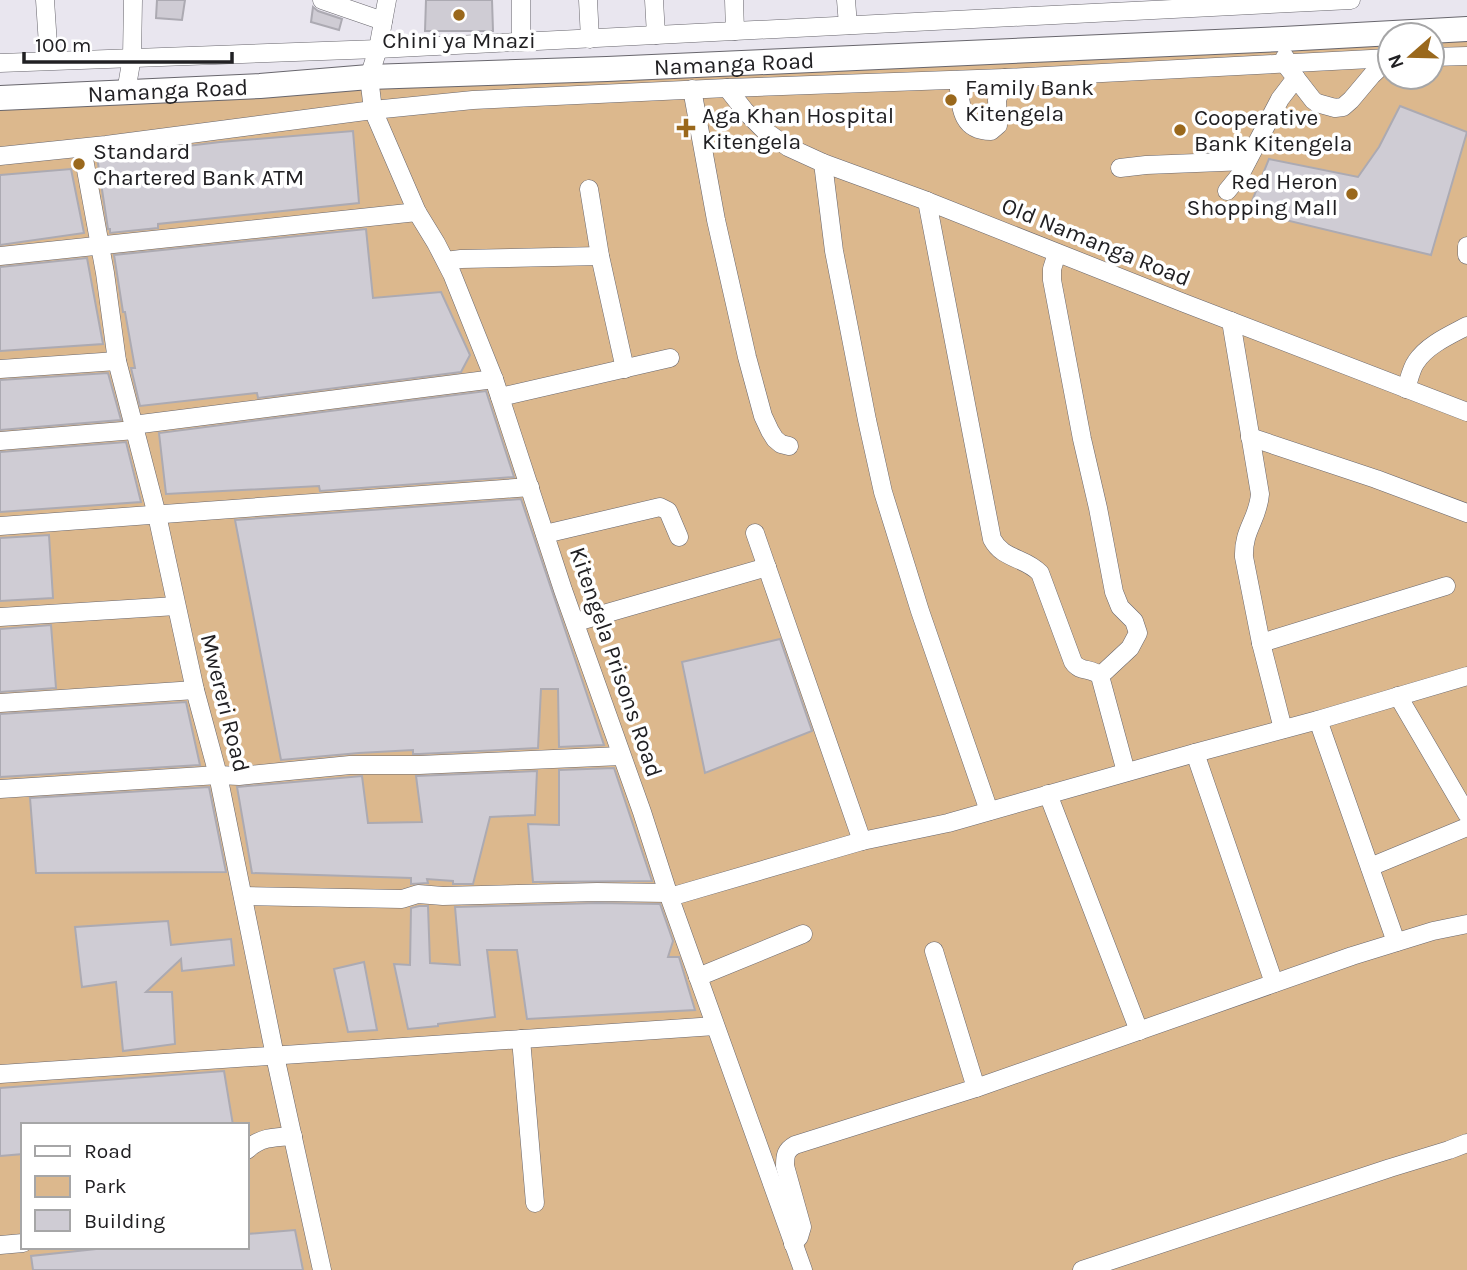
<svg xmlns="http://www.w3.org/2000/svg" width="1467" height="1270" font-family="Karla,sans-serif">
<rect width="100%" height="100%" fill="#e9e6ef"/>
<path fill="#dcb88d" fill-rule="evenodd" d="M 1467,29 L 1467,1270 L 0,1270 L 0,98 ZM 1390,35 L 1432,35 L 1432,77 L 1390,77 ZM 23,1125 L 247,1125 L 247,1247 L 23,1247 Z"/>
<g fill="#cfccd4" stroke="#acaab2" stroke-width="2">
<polygon points="157,0 185,0 182,20 156,18"/>
<polygon points="426,0 492,0 493,31 425,31"/>
<polygon points="313,7 318,11 342,19 339,30 311,22"/>
<polygon points="1400,106 1467,132 1431,255 1248,211 1269,159 1358,177 1379,147"/>
<polygon points="353,131 359,203 158,224 158,228 110,233 110,229 108,229 97,157 220,142"/>
<polygon points="71,169 84,233 0,245 0,175"/>
<polygon points="366,229 373,298 441,292 470,355 461,372 258,398 257,393 140,406 131,368 135,368 125,312 123,312 114,255"/>
<polygon points="87,258 103,344 0,351 0,267"/>
<polygon points="108,373 121,420 0,430 0,380"/>
<polygon points="486,391 514,477 320,491 319,486 166,494 159,433"/>
<polygon points="126,442 141,502 0,512 0,452"/>
<polygon points="521,499 604,745 559,747 558,689 541,689 538,748 419,754 413,754 413,750 359,753 281,760 235,520"/>
<polygon points="49,535 53,598 0,601 0,538"/>
<polygon points="51,625 56,688 0,692 0,629"/>
<polygon points="780,639 812,731 705,773 682,662"/>
<polygon points="186,702 200,765 0,777 0,714"/>
<polygon points="614,768 652,881 533,882 528,824 559,825 559,770"/>
<polygon points="537,771 535,815 490,817 473,884 453,884 453,881 427,879 428,883 411,884 411,878 252,873 237,787 362,776 368,823 422,822 416,776"/>
<polygon points="209,787 226,872 36,873 30,798"/>
<polygon points="597,903 660,904 673,941 668,957 679,957 695,1010 527,1019 517,950 487,950 495,1017 438,1024 438,1026 408,1029 394,964 410,965 411,908 419,906 428,906 430,963 460,965 455,907"/>
<polygon points="168,921 171,945 231,939 234,965 182,971 181,959 146,992 172,992 175,1044 123,1051 116,982 82,987 75,927"/>
<polygon points="364,962 377,1030 348,1032 334,969"/>
<polygon points="224,1071 233,1125 23,1125 23,1154 0,1156 0,1088"/>
<polygon points="295,1230 303,1270 33,1270 31,1256 115,1247 247,1247 247,1234"/>
</g>
<g fill="none" stroke-linecap="round" stroke-linejoin="round">
<defs>
<g id="minor">
<polyline points="45,0 49,60"/>
<polyline points="322,0 383,21"/>
<polyline points="387,0 378,49 369,77 373,110 417,212 436,243 452,274 494,379 563,590 642,812 668,893 803,1270"/>
<polyline points="521,0 521,42"/>
<polyline points="588,0 590,39"/>
<polyline points="654,0 656,35"/>
<polyline points="734,0 735,31"/>
<polyline points="846,0 848,25"/>
<polyline points="1285,57 1285,64 1313,100 1317,103 1335,108 1343,107 1351,100 1372,75 1390,58"/>
<polyline points="1432,57 1467,56"/>
<polyline points="0,63 378,49 1351,0"/>
<path d="M 958,80 C 961,104 959,131 991,131 L 998,125 L 997,100 L 1005,78"/>
<polyline points="727,88 745,111 765,131 788,147 823,163 927,201 1184,303 1467,412"/>
<polyline points="692,89 716,220 747,357 763,416 770,431 775,439 781,444 789,446"/>
<polyline points="126,92 132,57 133,0"/>
<polyline points="82,148 105,273 117,361 157,515 195,690 218,775 275,1056 322,1270"/>
<polyline points="0,156 106,145 373,110 473,100 727,88 1005,78 1390,58"/>
<polyline points="823,163 834,251 867,420 883,492 920,611 989,811"/>
<polyline points="1120,168 1146,165 1247,161"/>
<polyline points="589,189 600,256 625,369"/>
<polyline points="1227,191 1240,175 1280,99 1296,78"/>
<path d="M 927,201 L 992,539 C 1003,560 1025,557 1040,573 L 1073,662 C 1080,673 1092,667 1100,676 L 1126,772"/>
<polyline points="1467,246 1467,255"/>
<polyline points="1057,253 1052,269 1052,280 1082,439 1098,508 1114,592 1120,607 1134,621 1138,633 1130,648 1100,676"/>
<polyline points="0,256 417,212"/>
<polyline points="446,261 461,259 600,256"/>
<path d="M 1231,321 L 1260,494 C 1258,520 1243,529 1244,557 L 1261,643 L 1283,729"/>
<polyline points="0,369 117,361"/>
<path d="M 1406,389 C 1409,380 1411,369 1416,362 C 1427,345 1450,335 1467,326"/>
<polyline points="500,397 670,358"/>
<polyline points="133,425 494,379"/>
<polyline points="1250,437 1376,479 1467,513"/>
<polyline points="0,441 135,430"/>
<polyline points="0,526 530,487"/>
<polyline points="755,533 862,841"/>
<polyline points="545,534 660,507 668,511 679,537"/>
<polyline points="0,617 176,606"/>
<polyline points="576,622 767,567"/>
<polyline points="1261,643 1446,586"/>
<polyline points="1398,696 1467,814"/>
<polyline points="0,703 195,690"/>
<polyline points="1318,720 1396,942"/>
<polyline points="1195,753 1274,983"/>
<polyline points="0,789 218,775 239,776 350,765 419,765 621,756"/>
<polyline points="1048,794 1139,1031"/>
<polyline points="1370,867 1467,827"/>
<polyline points="243,896 402,899 418,894 443,896 597,892 668,893"/>
<polyline points="670,897 862,841 948,823 1195,753 1318,720 1467,676"/>
<polyline points="934,951 976,1088"/>
<polyline points="698,977 803,934"/>
<polyline points="521,1039 535,1203"/>
<polyline points="0,1074 715,1026"/>
<path d="M 247,1150 C 260,1137 275,1137 293,1136"/>
<path d="M 793,1244 L 799,1237 L 802,1227 L 785,1166 C 785,1155 786,1150 795,1145 L 976,1088 L 1352,956 L 1433,931 L 1467,924"/>
<polyline points="0,1245 23,1243"/>
<polyline points="1082,1270 1390,1168 1449,1150 1467,1143"/>
</g>
<g id="highway">
<path id="s1" d="M 0,98 L 260,86 L 369,77 L 607,69 L 1283,39 L 1467,29"/>
</g>
</defs>
<use href="#minor" stroke="#68666d" stroke-width="19"/>
<use href="#highway" stroke="#68666d" stroke-width="26"/>
<use href="#minor" stroke="#fff" stroke-width="18"/>
<use href="#highway" stroke="#fff" stroke-width="24"/>
</g>
<g fill="#9a681c" stroke="#fff" stroke-width="2.5">
<circle cx="459" cy="15" r="7"/>
<circle cx="951" cy="100" r="7"/>
<path d="M682.5 117.5h7v7h7v7h-7v7h-7v-7h-7v-7h7z"/>
<circle cx="1180" cy="130" r="7"/>
<circle cx="79" cy="164" r="7"/>
<circle cx="1352" cy="194" r="7"/>
</g>
<g text-anchor="middle" dominant-baseline="central" stroke-width="7" stroke-linejoin="round" paint-order="stroke">
<g font-size="23" fill="#212023" stroke="#fff" text-anchor="start">
<text x="459" y="40" text-anchor="middle">Chini ya Mnazi</text>
<text x="965" y="87">Family Bank<tspan x="965" dy="26">Kitengela</tspan></text>
<text x="702" y="115">Aga Khan Hospital<tspan x="702" dy="26">Kitengela</tspan></text>
<text x="1194" y="117">Cooperative<tspan x="1194" dy="26">Bank Kitengela</tspan></text>
<text x="93" y="151">Standard<tspan x="93" dy="26">Chartered Bank ATM</tspan></text>
<text x="1338" y="181" text-anchor="end">Red Heron<tspan x="1338" dy="26">Shopping Mall</tspan></text>
</g>
<g font-size="23" fill="#212023" stroke="#fff">
<text stroke="none"><textPath href="#s1" startOffset="735">Namanga Road</textPath></text>
<text stroke="none"><textPath href="#s1" startOffset="168">Namanga Road</textPath></text>
<text transform="translate(1096 242) rotate(22)">Old Namanga Road</text>
<text transform="translate(616 662) rotate(71)">Kitengela Prisons Road</text>
<text transform="translate(225 703) rotate(76)">Mwereri Road</text>
</g>
</g>
<rect x="21" y="1123" width="228" height="126" fill="#ffffff" stroke="#a6a6a7" stroke-width="2"/>
<rect x="35" y="1146" width="35" height="10" fill="#ffffff" stroke="#a6a6a7" stroke-width="2"/>
<text x="84" y="1158" font-size="21" fill="#212023">Road</text>
<rect x="35" y="1176" width="35" height="21" fill="#dcb88d" stroke="#a6a6a7" stroke-width="2"/>
<text x="84" y="1193" font-size="21" fill="#212023">Park</text>
<rect x="35" y="1210" width="35" height="21" fill="#cfccd4" stroke="#a6a6a7" stroke-width="2"/>
<text x="84" y="1228" font-size="21" fill="#212023">Building</text>
<g transform="translate(1411 56) rotate(250)"><circle r="33" fill="#ffffff" stroke="#a6a6a7" stroke-width="2"/>
<path d="M0-5L12 26L0 18L-12 26Z" fill="#9a681c"/>
<text y="-10" font-size="19" font-weight="bold" text-anchor="middle" fill="#212023">N</text>
</g>
<path d="M24 52v10h208v-10" fill="none" stroke="#212023" stroke-width="3.5"/>
<text x="35" y="52" font-size="21" fill="#212023" stroke="#ffffff" stroke-width="5" paint-order="stroke">100 m</text>
</svg>
